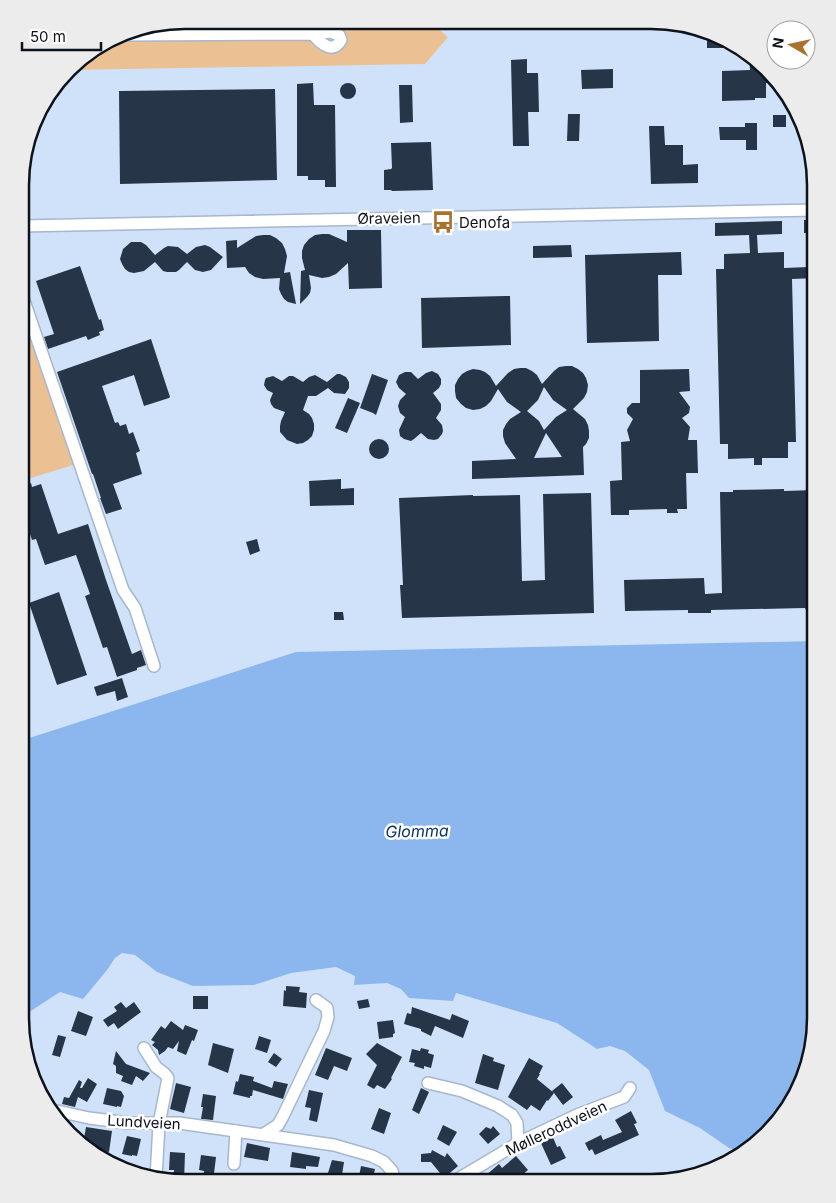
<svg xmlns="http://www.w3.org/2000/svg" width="836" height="1203" font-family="Inter,sans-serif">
<rect width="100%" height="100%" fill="#d0e2f9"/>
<g fill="#ebc193">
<polygon points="331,20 429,21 448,37 425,64 69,70 76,61 115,39 308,38 332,52 344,47 345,35 341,29 325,28"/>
<polygon points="21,291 80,463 21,481"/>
</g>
<polygon fill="#8cb7ee" points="816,641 816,1030 788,1110 740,1152 729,1148 700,1128 665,1111 649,1070 625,1051 610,1046 597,1049 557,1023 456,993 453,1001 409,998 401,989 387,983 354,985 355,976 336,967 291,973 254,985 193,986 157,972 135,955 122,953 115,958 107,970 83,999 60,992 20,1018 20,741 296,652"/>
<g fill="#273548" fill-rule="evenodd">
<polygon points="707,35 711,37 736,48 707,48"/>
<polygon points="749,53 751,54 775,83 766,83 766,98 755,98 755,100 722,101 722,71 750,70"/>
<polygon points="527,59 527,73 538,73 539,112 528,112 529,146 513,146 511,60"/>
<polygon points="613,69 613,88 582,89 581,70"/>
<polygon points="313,83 314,105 335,105 336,187 325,187 325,180 308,180 308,176 297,176 297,84"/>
<circle cx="348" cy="91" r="8"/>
<polygon points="399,85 412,85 413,122 400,123"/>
<polygon points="275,89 277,180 120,184 119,91"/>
<polygon points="568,114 580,114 579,141 567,141"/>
<rect x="773" y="115" width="13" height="12"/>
<polygon points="745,123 757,123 757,150 746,150 746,140 720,140 719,127 745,127"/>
<polygon points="649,126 664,126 665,145 683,145 683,165 698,164 698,183 651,184"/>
<polygon points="431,142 433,190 392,191 391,190 384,190 384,170 391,169 392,168 391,143"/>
<rect x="804" y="220" width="12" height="13"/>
<polygon points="782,221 782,234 757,235 758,253 784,252 784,268 809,267 810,270 816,269 816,278 792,279 796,442 788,442 788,458 762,458 762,465 754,465 754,458 728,459 728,444 720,444 716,269 724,269 724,254 750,253 749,235 715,236 715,223"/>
<polygon points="347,230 381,230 382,288 349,289 348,263 336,274 329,277 322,278 309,275 311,288 310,293 307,297 300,304 301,271 305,270 302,258 302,251 304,245 309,239 315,235 322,234 329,234 347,242"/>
<polygon points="263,235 270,235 276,238 282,243 285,249 287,256 284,273 290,272 296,304 288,302 284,299 281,294 279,289 280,278 263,279 255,277 249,273 245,267 227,268 226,241 237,240 237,248 256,236"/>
<polygon points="131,242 141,242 146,245 155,255 164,248 168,246 178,247 187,254 196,247 205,245 210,247 223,257 211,270 203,272 195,270 187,262 179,270 176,272 167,272 163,271 155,262 144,271 134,273 129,272 125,269 122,264 120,259 123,249"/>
<polygon points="571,245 572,257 533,258 533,246"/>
<polygon points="681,252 682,275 658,275 659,341 587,343 585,255"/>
<polygon points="80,266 99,320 101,319 104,330 99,332 100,335 88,340 86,336 48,349 44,337 54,334 36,281"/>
<polygon points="505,296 510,296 511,345 422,348 421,298"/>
<polygon points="151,339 170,397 169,398 144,406 134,375 102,386 115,423 118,422 120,426 126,424 129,434 133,432 140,451 136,453 142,474 113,484 122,509 106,514 100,498 101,498 93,474 92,474 57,372"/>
<path d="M 566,366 L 572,366 L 578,369 L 583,373 L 586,378 L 588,385 L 587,392 L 584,398 L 573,409 L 585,419 L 588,425 L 589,431 L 589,438 L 586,444 L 583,447 L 584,475 L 472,479 L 472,461 L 516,459 L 505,443 L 503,436 L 503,430 L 506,424 L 510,419 L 521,412 L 507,402 L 498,389 L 491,401 L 486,406 L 480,409 L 473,410 L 466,408 L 461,404 L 456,398 L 455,391 L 455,385 L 458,379 L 462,374 L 467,371 L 473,369 L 480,370 L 485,372 L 490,376 L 496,386 L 508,373 L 514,369 L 520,368 L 526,368 L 532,371 L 537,375 L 542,384 L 554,371 L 559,367 ZM 544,387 L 553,400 L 567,410 L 556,417 L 544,430 L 539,421 L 527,411 L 538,400 ZM 546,433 L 562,457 L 534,458 Z"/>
<polygon points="689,369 690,391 679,392 690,407 689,413 682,418 690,427 688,440 697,440 698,473 686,473 687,509 677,509 678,513 667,513 667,509 629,510 629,515 611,515 610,481 622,480 621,442 630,441 627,430 633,419 627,413 627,408 632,403 640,403 640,370"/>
<polygon points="432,371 438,374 441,379 441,384 439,388 433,393 441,404 441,410 436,418 442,425 443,431 442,434 438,439 434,440 428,439 421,433 414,439 411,441 404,439 400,436 399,430 405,417 400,413 398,406 400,400 406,394 399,388 396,382 399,375 405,372 411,372 418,379 426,373"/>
<polygon points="337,374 340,374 346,377 349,382 349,388 345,394 334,393 328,388 316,396 308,396 303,410 309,414 312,418 314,424 314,430 312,436 308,440 303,443 297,444 287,440 280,432 280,426 281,421 285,412 274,408 271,404 270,400 273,393 267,390 264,385 265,380 266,378 273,376 282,381 289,376 293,376 303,382 309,377 315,375 327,382"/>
<polygon points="372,374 388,380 376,415 373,413 360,408"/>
<polygon points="348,398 360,403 347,433 335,428"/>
<circle cx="379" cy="449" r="10"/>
<polygon points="341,479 341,489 354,488 354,505 310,506 309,481"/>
<polygon points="31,483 32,487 41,484 58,534 88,524 106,580 132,654 141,650 146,665 137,668 137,670 117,677 107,647 103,648 85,596 90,594 76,555 45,565 36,539 32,540 21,508 21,491 24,490 23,486"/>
<polygon points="784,489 784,491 816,490 816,610 806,610 805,608 711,610 711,613 688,613 688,610 625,611 624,580 704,578 705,594 722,593 720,492 733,492 733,490"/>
<polygon points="591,493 594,613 402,618 400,585 403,585 399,498 473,495 473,496 520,495 522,581 545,580 543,494"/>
<polygon points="257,539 260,551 250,555 246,542"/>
<polygon points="59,592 87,675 57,685 29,603"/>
<polygon points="334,612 343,612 344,620 334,620"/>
<polygon points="122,678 128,697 117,701 115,691 97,696 94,687"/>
<polygon points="286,986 300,987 299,992 307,993 306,1008 283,1006 284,990 286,991"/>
<rect x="193" y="996" width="15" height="13"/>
<polygon points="368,999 370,1007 359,1009 357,1001"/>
<polygon points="121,1002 126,1008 134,1002 141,1012 118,1029 114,1023 108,1027 103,1020 117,1011 114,1007"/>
<polygon points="412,1007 450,1020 452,1014 469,1021 463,1038 435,1026 431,1036 421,1031 421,1029 404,1024 407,1013 411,1014"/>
<polygon points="78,1011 93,1017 86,1036 71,1031"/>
<polygon points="393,1020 395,1033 393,1034 393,1037 379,1039 377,1022"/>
<polygon points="171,1021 183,1030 185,1025 198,1030 194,1041 192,1040 186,1055 177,1051 179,1041 173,1049 168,1047 165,1051 159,1055 158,1050 152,1045 155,1042 151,1040 161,1026 165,1029"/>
<polygon points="58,1035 66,1037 60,1057 52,1055"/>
<polygon points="259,1036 271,1040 267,1053 255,1049"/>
<polygon points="213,1043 234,1049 228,1073 208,1065"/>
<polygon points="377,1043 402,1057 391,1078 392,1079 385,1089 377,1085 374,1089 367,1085 377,1065 366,1054"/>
<polygon points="326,1048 352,1058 347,1071 334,1066 328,1080 315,1075"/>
<polygon points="421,1048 429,1050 428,1053 434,1055 431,1068 424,1066 424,1069 414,1066 415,1063 409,1062 412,1049 420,1051"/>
<polygon points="116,1051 126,1064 150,1073 143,1081 136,1076 132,1085 121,1081 123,1076 116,1073 116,1066 113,1064"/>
<polygon points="274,1053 282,1059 276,1067 268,1062"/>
<polygon points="483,1054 494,1058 493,1061 505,1065 498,1090 475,1083"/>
<polygon points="529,1058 543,1066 539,1074 540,1074 537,1079 554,1093 552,1091 562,1083 573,1097 563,1105 554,1093 548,1101 547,1100 540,1111 531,1105 527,1110 508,1097"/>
<polygon points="240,1074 254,1077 253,1081 272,1088 274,1081 288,1084 283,1099 253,1090 252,1096 250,1096 250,1098 233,1094 236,1081 238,1082"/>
<polygon points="88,1078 97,1084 87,1102 78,1097 75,1107 62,1104 64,1097 69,1098 79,1080 82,1082 80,1088 82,1088"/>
<polygon points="176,1083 191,1087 184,1113 170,1109"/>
<polygon points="107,1088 121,1091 124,1096 121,1107 117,1106 117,1107 103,1104"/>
<polygon points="421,1088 429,1092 419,1114 412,1110"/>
<polygon points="309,1090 323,1093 317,1122 309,1120 311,1108 305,1107"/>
<polygon points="203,1094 216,1096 213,1120 201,1119 203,1107 201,1107"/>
<polygon points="379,1108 391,1113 384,1134 371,1129"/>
<polygon points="631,1111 637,1123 634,1124 639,1135 595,1155 592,1149 589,1151 585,1143 601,1135 603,1140 622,1132 615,1120"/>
<polygon points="443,1125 457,1132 449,1146 437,1139"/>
<polygon points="493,1126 500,1134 488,1144 479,1134 486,1127 491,1129"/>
<polygon points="86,1127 112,1131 109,1152 88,1149 83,1144"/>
<polygon points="552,1135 557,1147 560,1146 566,1158 551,1165 540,1141"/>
<polygon points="127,1136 141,1139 137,1156 132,1155 132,1156 122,1154"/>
<polygon points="247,1143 270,1148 268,1161 244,1157"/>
<polygon points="432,1150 445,1157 447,1153 458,1166 444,1178 431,1162 421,1162 421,1154 431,1153"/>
<polygon points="170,1152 185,1153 184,1182 173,1182 174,1170 169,1170"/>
<polygon points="292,1152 320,1157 318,1167 306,1166 306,1169 290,1167"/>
<polygon points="201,1155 216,1157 213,1182 203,1182 204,1171 199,1170"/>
<polygon points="516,1156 528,1170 516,1180 512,1183 477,1183 499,1164 502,1168"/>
<polygon points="332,1160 344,1162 342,1175 328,1173"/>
<polygon points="361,1166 375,1169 372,1182 358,1182"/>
</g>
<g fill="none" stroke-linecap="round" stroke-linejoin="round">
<defs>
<g id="minor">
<path d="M 120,35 L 313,34 L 330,32 L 339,35 L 341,40 C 333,55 320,43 313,34"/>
<polyline points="21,226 816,210"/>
<polyline points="21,292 123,590 135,608 154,666"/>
<polyline points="144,1048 156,1067 165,1074 168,1078 159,1124 156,1179"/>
<polyline points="428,1083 462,1091 498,1106 512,1115 517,1123 518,1143"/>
<polyline points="53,1110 89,1118 128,1123 179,1123 334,1145 372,1156 384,1162 392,1171 395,1182"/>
<polyline points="264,1134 278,1125 283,1116 324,1031 328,1017 327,1008 316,1000"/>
<polyline points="234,1164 236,1131"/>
<polyline points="453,1182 518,1143 577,1115 624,1097 630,1088"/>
</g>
</defs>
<use href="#minor" stroke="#a6b7ce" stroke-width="14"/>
<use href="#minor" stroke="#fff" stroke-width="11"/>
</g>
<defs>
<symbol id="bus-bare" viewBox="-9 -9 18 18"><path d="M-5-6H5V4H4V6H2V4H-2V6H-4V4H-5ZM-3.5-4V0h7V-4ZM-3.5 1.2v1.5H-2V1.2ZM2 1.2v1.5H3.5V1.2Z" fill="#a9732e" stroke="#fff" stroke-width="2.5" paint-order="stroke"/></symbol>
</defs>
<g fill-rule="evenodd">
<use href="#bus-bare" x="427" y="206" width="32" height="32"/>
</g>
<g text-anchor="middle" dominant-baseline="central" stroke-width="5" stroke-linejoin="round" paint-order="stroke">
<g font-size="15" fill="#0d131b" stroke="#fff">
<text transform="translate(389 218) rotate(-1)">Øraveien</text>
<text transform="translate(144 1122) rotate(3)">Lundveien</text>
<text transform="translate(556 1128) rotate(-25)">Mølleroddveien</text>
</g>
<g font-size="15" fill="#0d131b" stroke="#fff" text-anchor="start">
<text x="459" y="222">Denofa</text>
</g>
<g font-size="16" font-style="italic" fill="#093465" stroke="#fff">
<text transform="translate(417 831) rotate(-1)">Glomma</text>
</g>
</g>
<path d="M0 0H836V1203H0ZM185 29H651A156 156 0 0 1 807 185V1018A156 156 0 0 1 651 1174H185A156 156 0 0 1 29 1018V185A156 156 0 0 1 185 29Z" fill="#ececed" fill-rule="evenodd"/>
<path fill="none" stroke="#0d131b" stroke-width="2.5" d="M185 29H651A156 156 0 0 1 807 185V1018A156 156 0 0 1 651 1174H185A156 156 0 0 1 29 1018V185A156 156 0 0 1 185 29Z"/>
<g transform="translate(791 45) rotate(279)"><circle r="24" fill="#ffffff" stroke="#9ea1a4"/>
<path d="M0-4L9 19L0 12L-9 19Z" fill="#a9732e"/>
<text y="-8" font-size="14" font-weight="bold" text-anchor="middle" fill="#0d131b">N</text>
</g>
<path d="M22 42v8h79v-8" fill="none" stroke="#0d131b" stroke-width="2.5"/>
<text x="30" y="42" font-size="15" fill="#0d131b" stroke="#ffffff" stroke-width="4" paint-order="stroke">50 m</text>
</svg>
